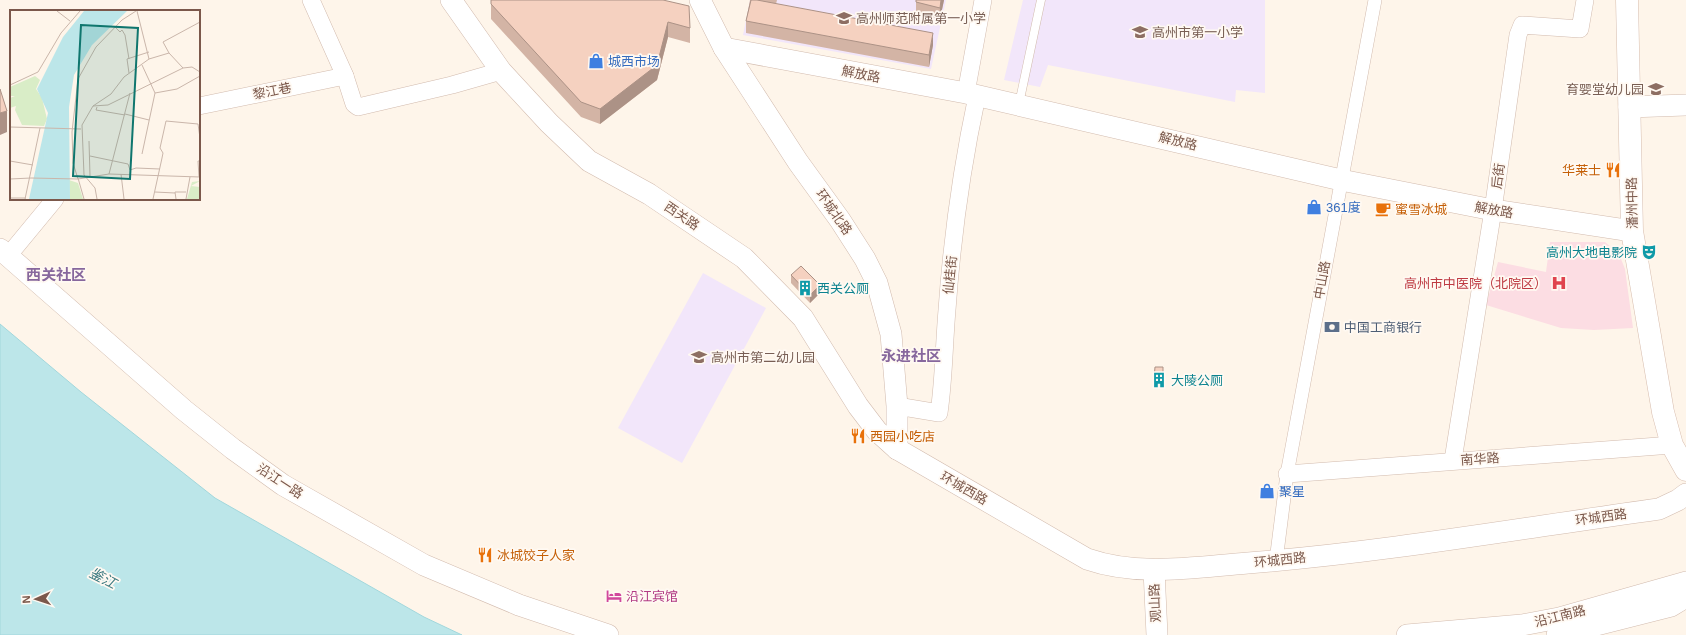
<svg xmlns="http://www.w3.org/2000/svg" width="1686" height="635" font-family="Arial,'Noto Sans SC',sans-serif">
<rect width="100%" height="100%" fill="#fef5ea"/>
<g fill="#f2e6fa">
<polygon points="750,0 946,0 931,69 743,35"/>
<polygon points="1023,0 1265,0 1265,93 1236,90 1235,102 1048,65 1040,87 1004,80"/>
<polygon points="703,273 766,308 682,463 618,428"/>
</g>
<polygon fill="#fcdde3" points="1550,242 1605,242 1619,254 1625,269 1633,328 1594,330 1561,328 1486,305 1498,262 1546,272"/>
<polygon fill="#bce6e9" stroke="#a2d7dc" points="0,324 81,392 215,498 424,617 462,635 0,635"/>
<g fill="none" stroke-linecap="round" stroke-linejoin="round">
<defs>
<polyline id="service" points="1019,104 1041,0"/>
<polyline id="pedestrian" points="1276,561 1287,474 1375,0"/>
<g id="minor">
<polyline points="311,0 345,76 354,104 358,107 452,85 501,71"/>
<polyline points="966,93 983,0"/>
<polyline points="199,106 345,76"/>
<polyline points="8,256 55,199"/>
<path d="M 897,406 L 939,413 C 944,378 944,344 947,310 C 952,238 962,166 977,96"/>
<polyline points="1453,460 1493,210 1518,35 1522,25 1580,29 1585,0"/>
<polyline points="1287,474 1672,445"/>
</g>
<g id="tertiary">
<path d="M 451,0 L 501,71 L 549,123 L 589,161 L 649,194 L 744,258 L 803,318 L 858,406 L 877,431 L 897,449 L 1087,559 C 1139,577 1194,567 1248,563 C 1386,552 1522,528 1659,509 L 1678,500 L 1686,494"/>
<polyline points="700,0 724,48 798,162 840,220 865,259 877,283 891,334 897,406 897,449"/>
<polyline points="724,48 966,93 1341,180 1493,210 1632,231"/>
<polyline points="1629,107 1686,105"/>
<polyline points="0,249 184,410 233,449 283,485 424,565 519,605 608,635"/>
<polyline points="1154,570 1157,635"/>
<polyline points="1407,635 1522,625 1559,618 1686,582"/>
<polyline points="1557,635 1671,606 1686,597"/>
</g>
<polyline id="secondary" points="1627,0 1632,231 1663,412 1672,445 1686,470"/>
</defs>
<use href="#service" stroke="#d2bbae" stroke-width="9"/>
<use href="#pedestrian" stroke="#d2bbae" stroke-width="14"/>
<use href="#minor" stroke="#d2bbae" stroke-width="18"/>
<use href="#tertiary" stroke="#d2bbae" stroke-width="22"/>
<use href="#secondary" stroke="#d7bdae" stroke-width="23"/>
<use href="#service" stroke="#fff" stroke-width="8"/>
<use href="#pedestrian" stroke="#fff" stroke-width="13"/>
<use href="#minor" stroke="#fff" stroke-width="17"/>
<use href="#tertiary" stroke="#fff" stroke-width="21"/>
<use href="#secondary" stroke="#fff" stroke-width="22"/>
</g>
<g fill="#d3b4a5">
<polygon points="663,0 690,28 690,43 668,37 657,80 600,124 581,117 491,19 491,4"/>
<polygon points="750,0 777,0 776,4 933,45 929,67 746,33 746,21"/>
<polygon points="944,0 940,19 916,14 916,2"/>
<polygon points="791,275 820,293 810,303 791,283"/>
<polygon points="1155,367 1163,367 1163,383 1154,383"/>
</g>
<g fill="#ac9286">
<polygon points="941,0 944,0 940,19 940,8"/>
<polygon points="668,22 668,37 657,80 600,124 600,109"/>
<polygon points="933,33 933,45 929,67 929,55"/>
<polygon points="7,111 7,132 0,135 0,113"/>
<polygon points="820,285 820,293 810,303 810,295"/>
</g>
<g fill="#f5d1c0" stroke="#ac9286">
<polygon points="491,0 663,0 689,6 690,28 668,22 657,65 600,109 581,102 491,4"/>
<polygon points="751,0 757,0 933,33 929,55 746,21"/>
<polygon points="916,0 941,0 940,8 916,2"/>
<polygon points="0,89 7,111 0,113"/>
<polygon points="801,266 820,285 810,295 791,275"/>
<polygon points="1155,367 1163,367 1163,379 1154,379"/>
</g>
<defs>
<symbol id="school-bare" viewBox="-9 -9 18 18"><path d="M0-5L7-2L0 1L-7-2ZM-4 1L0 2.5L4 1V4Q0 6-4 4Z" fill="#8d6e63" stroke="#fff9f2" stroke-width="2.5" paint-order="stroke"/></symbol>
<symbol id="shop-bare" viewBox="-9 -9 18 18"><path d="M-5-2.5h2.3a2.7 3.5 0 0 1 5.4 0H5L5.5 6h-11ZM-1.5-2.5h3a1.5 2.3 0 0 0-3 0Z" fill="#3f7fe0" stroke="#fff9f2" stroke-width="2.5" paint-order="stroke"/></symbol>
<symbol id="restaurant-bare" viewBox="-9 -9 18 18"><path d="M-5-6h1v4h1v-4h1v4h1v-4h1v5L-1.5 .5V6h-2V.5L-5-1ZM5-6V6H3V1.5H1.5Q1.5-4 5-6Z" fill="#e8710a" stroke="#fff9f2" stroke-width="2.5" paint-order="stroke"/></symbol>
<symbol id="cafe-bare" viewBox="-9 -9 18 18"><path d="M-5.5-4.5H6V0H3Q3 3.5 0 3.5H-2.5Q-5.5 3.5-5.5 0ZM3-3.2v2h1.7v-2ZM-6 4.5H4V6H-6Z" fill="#e8710a" stroke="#fff9f2" stroke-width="2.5" paint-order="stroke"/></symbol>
<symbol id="theatre-bare" viewBox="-9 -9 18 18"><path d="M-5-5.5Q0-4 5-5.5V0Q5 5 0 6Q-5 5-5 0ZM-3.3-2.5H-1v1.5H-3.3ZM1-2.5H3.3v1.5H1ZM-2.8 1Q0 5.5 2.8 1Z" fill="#0f9aa8" stroke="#fff9f2" stroke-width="2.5" paint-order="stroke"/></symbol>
<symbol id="hospital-bare" viewBox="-9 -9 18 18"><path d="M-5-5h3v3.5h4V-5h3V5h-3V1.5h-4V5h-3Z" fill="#e0444e" stroke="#fff9f2" stroke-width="2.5" paint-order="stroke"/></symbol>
<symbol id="building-bare" viewBox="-9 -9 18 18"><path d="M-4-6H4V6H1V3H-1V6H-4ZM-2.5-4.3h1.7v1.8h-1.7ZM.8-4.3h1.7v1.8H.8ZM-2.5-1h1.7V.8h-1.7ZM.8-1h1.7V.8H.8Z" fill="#0f9aa8" stroke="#fff9f2" stroke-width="2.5" paint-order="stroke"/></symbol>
<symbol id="bank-bare" viewBox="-9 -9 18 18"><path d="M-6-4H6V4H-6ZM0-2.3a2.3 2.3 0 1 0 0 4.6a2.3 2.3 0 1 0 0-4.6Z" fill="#5c6f8a" stroke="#fff9f2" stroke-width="2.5" paint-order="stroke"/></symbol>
<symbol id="hotel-bare" viewBox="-9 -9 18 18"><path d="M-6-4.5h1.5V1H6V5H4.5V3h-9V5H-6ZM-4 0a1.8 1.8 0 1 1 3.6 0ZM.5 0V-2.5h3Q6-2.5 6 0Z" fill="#d1479c" stroke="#fff9f2" stroke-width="2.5" paint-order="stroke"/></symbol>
</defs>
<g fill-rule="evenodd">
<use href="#school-bare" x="833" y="7" width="22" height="22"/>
<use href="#school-bare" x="1129" y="21" width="22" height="22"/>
<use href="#shop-bare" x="585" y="50" width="22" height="22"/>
<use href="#school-bare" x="1645" y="78" width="22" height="22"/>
<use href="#restaurant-bare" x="1602" y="159" width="22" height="22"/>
<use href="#shop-bare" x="1303" y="196" width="22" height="22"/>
<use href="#cafe-bare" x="1372" y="198" width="22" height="22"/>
<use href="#theatre-bare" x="1638" y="241" width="22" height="22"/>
<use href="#hospital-bare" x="1548" y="272" width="22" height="22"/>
<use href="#building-bare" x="794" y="277" width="22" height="22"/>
<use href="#bank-bare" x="1321" y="316" width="22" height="22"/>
<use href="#school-bare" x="688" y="346" width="22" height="22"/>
<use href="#building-bare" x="1148" y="369" width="22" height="22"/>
<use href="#restaurant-bare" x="847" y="425" width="22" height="22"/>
<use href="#shop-bare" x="1256" y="480" width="22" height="22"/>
<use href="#restaurant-bare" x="474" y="544" width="22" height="22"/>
<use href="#hotel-bare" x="603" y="585" width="22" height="22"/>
</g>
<g text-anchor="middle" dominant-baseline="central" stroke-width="3.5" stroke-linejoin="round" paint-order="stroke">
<g font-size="13" fill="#785e54" stroke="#fff9f2" text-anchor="start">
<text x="856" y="18">高州师范附属第一小学</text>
<text x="1152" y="32">高州市第一小学</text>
<text x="1644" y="89" text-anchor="end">育婴堂幼儿园</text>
<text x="711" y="357">高州市第二幼儿园</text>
</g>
<g font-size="13" fill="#366cbe" stroke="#fff9f2" text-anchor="start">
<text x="608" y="61">城西市场</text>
<text x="1326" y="207">361度</text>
<text x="1279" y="491">聚星</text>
</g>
<g font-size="13" fill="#7b584b" stroke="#fff9f2">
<text transform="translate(861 74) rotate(11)">解放路</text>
<text transform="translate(272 91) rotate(-11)">黎江巷</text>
<text transform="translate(1178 141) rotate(14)">解放路</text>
<text transform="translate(1498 176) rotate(-82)">后街</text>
<text transform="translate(1632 203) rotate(-91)">潘州中路</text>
<text transform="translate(1494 210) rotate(10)">解放路</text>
<text transform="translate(834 212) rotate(55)">环城北路</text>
<text transform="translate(682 216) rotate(34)">西关路</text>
<text transform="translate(950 275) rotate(-84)">仙桂街</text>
<text transform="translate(1322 280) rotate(-80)">中山路</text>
<text transform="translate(1480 459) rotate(-4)">南华路</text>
<text transform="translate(280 481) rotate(33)">沿江一路</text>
<text transform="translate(964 488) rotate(30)">环城西路</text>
<text transform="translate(1601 517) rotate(-8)">环城西路</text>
<text transform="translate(1280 560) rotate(-6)">环城西路</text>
<text transform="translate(1155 603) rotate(-93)">观山路</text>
<text transform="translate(1560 616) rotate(-14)">沿江南路</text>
</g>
<g font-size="13" fill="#c56008" stroke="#fff9f2" text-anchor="start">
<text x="1601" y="170" text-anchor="end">华莱士</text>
<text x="1395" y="209">蜜雪冰城</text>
<text x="870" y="436">西园小吃店</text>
<text x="497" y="555">冰城饺子人家</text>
</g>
<g font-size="13" fill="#0d838f" stroke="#fff9f2" text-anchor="start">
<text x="1637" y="252" text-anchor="end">高州大地电影院</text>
<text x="817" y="288">西关公厕</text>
<text x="1171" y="380">大陵公厕</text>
</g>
<g font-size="13" fill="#be3a42" stroke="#fff9f2" text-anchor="end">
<text x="1547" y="283">高州市中医院（北院区）</text>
</g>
<g font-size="13" fill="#4e5e75" stroke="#fff9f2" text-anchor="start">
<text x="1344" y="327">中国工商银行</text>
</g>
<g font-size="13" fill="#b23c85" stroke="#fff9f2" text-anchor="start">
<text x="626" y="596">沿江宾馆</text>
</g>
<g font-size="14" font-style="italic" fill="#3c7a80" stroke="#fff9f2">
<text transform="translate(103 578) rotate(27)">鉴江</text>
</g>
<g font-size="15" font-weight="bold" fill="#87679d" stroke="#fff9f2">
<text x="56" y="274">西关社区</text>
<text x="911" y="355">永进社区</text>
</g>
</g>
<g transform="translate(10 10)">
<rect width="190" height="190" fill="#fef5ea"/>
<path d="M 25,66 L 30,70 L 26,79 L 32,88 L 37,109 L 34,116 L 12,115 L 5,100 L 6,96 L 0,98 L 0,88 L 5,86 L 0,86 L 0,77 ZM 59,170 L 68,173 L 73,189 L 60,189 ZM 190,171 L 181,176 L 190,177 L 190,189 L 177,189 L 182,172 Z" fill="#d9edc7"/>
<path d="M 74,1 L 117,1 L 82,35 L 64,65 L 59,97 L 60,189 L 19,189 L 38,103 L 27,79 L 53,27 Z" fill="#bce6e9"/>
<path fill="none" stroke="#cab6aa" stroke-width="1" d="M 47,1 L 60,11M 105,17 L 110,22 L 112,20 L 115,25 L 119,49M 159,43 L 153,32 L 190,12M 139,49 L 159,43 L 173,58M 119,63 L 117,49 L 139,42M 0,75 L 28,62 L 51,23 L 70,1M 145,83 L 167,79 L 190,66M 83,96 L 98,95 L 173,58 L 182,57 L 190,62M 87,97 L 86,100 L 115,105M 115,104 L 139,110M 0,117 L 71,119M 79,131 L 80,166M 132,144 L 145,83 L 132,55M 80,146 L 118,154 L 120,160 L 126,158 L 150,159M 152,148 L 153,143 L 150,138 L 156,111 L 188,114 L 190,128M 0,151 L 23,155M 99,164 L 120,83M 111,164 L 114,189M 189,167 L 188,151 L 190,151M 21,168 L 68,169M 68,168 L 74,189M 0,169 L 21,168M 68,169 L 63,153 L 62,122 L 68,69 L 86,37 L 112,10 L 126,1M 68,169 L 99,164 L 190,167M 145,182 L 165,183M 0,188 L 16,188M 15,189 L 30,118M 87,189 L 85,178 L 74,165 L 72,115 L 83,96 L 101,84 L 114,67 L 139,49 L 127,1M 143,189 L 152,148M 166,189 L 165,182 L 176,182M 176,189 L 180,167"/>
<path fill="#0f766e" fill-opacity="0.15" stroke="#0f766e" stroke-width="2" d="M 71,15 L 128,18 L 120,169 L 63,166 Z"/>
<rect width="190" height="190" fill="none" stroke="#7b584b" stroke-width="2"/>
</g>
<g transform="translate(36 599) rotate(267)" stroke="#fff9f2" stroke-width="3" paint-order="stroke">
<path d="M0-3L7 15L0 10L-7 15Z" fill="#7b584b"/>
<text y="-6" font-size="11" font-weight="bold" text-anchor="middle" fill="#7b584b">N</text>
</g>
</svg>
